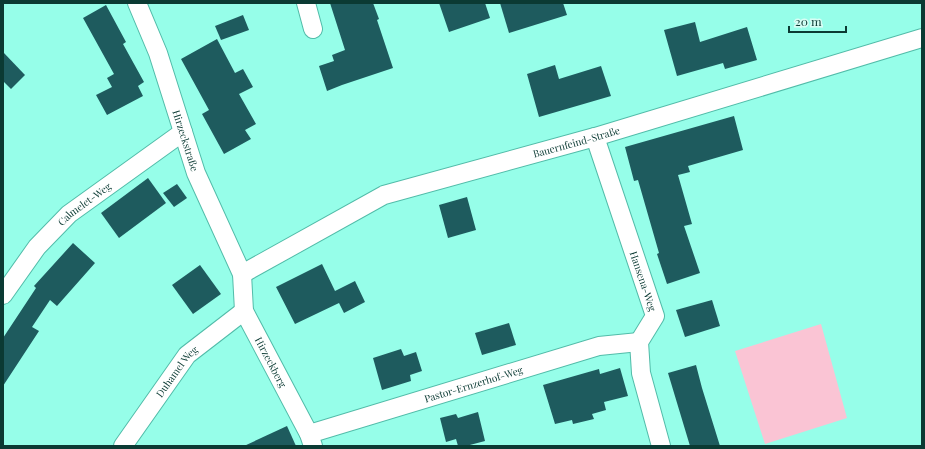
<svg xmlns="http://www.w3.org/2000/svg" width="925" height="449" font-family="'Playfair Display',serif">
<rect width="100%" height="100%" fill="#96fee9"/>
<polygon fill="#fac4d4" points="821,324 847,418 765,444 735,351"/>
<g fill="#1e5b5e">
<polygon points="330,3 373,3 379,19 377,20 393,68 342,85 327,91 319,66 334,61 332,55 345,50"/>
<polygon points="439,3 485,3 490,18 449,32"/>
<polygon points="500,3 563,3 567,15 509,33"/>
<polygon points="106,5 126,42 123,44 144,82 138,86 143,96 107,115 96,95 112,87 107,78 114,74 83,18"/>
<polygon points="243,15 249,30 221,40 215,26"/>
<polygon points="695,22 700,42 747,27 757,60 725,69 723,63 677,76 664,30"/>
<polygon points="217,39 235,73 243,69 253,87 239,94 256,124 245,130 251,139 224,154 202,114 209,110 181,59"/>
<polygon points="3,52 25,75 11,89 3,81"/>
<polygon points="555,65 559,79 601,66 611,96 539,117 527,74"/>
<polygon points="734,116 743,150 688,166 690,172 678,175 692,224 684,226 700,273 667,284 657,254 659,253 638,180 634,181 625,147"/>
<polygon points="148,178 166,203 119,238 101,213"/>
<polygon points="177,184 187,198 174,207 163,193"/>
<polygon points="467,197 476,230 448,238 439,205"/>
<polygon points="73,243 95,263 57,306 50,300 32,327 39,331 3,386 3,338 36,288 34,286"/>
<polygon points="322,264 335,291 355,281 365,302 344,313 339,303 295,324 276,287"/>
<polygon points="200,265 221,294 193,314 172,285"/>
<polygon points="712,300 720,326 685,337 676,310"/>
<polygon points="509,323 516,345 482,355 475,333"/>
<polygon points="401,349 404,356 416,352 422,371 410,375 411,381 382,390 373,358"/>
<polygon points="696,365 702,388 720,446 690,446 668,373"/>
<polygon points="620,368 628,396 604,402 606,410 592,414 594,419 573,424 572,420 555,424 543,385 599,369 600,374"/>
<polygon points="478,412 485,441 466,446 458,446 456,439 446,442 440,418 456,414 458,418"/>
<polygon points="287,426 296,446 244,446"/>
</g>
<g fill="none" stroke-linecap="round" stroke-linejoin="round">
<defs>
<g id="minor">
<path id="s1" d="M 137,3 L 158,53 L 196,173 L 242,274 L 244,311 L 309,434 L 313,446"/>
<polyline points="306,3 313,29"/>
<path id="s2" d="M 595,137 L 655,316 L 639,342 L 641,373 L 661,446"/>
<path id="s3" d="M 242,274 L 384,195 L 595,137 L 922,38"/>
<path id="s4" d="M 3,295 L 37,247 L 69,214 L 183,132"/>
<path id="s5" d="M 309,434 L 599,346 L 639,342"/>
<path id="s6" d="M 123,446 L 187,355 L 244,311"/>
</g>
</defs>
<use href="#minor" stroke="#52bca9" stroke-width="20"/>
<use href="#minor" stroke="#fff" stroke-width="18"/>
</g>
<g text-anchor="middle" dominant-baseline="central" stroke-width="4" stroke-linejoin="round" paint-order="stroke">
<g font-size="10" fill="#0b3a33" stroke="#d8fef5">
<text stroke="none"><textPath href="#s1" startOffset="146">Hirzeckstraße</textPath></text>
<text stroke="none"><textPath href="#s3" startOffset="362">Bauernfeind-Straße</textPath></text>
<text stroke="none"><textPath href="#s4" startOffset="123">Calmelet-Weg</textPath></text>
<text stroke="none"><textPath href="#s2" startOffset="152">Hansena-Weg</textPath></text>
<text stroke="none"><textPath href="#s1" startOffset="386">Hirzeckberg</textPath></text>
<text stroke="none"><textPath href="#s6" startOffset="92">Duhamel Weg</textPath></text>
<text stroke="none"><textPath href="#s5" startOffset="172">Pastor-Ernzerhof-Weg</textPath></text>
</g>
</g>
<rect width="925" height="449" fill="none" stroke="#0b3a33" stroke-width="8"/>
<path d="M789 26v6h57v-6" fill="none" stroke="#0b3a33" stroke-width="2"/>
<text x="795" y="26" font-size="12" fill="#0b3a33" stroke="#d8fef5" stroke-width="3" paint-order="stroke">20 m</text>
</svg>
